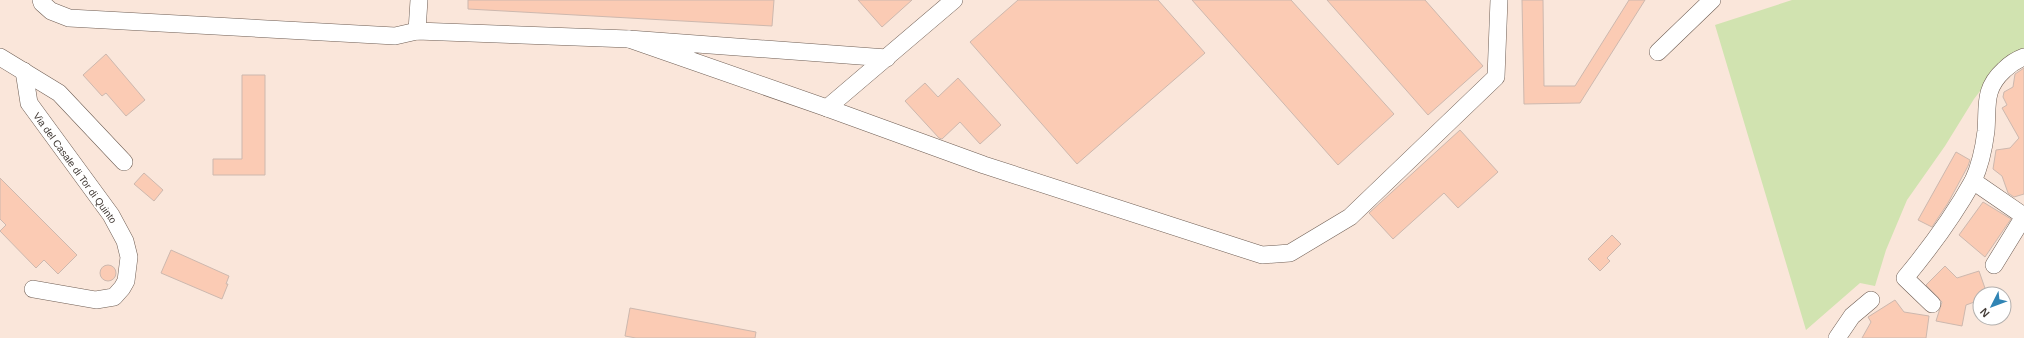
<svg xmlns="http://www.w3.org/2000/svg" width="2024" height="338" font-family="Arial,sans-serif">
<rect width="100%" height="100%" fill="#fae6da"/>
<polygon fill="#d1e3b0" points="1792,0 2024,0 2024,55 2007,56 1974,99 1945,146 1907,200 1886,250 1875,286 1860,283 1806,330 1715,25"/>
<g fill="#fbcbb4" stroke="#cdb8ae">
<polygon points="468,0 774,0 772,26 468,9"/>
<polygon points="858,0 912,0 882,27"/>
<polygon points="1018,0 1158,0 1205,53 1077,164 970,42"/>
<polygon points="1192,0 1291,0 1394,114 1338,165"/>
<polygon points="1327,0 1425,0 1483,66 1428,115"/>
<polygon points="1522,0 1543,0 1544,86 1575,86 1629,0 1645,0 1580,103 1524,104"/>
<polygon points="106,54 145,100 126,116 106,93 102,96 83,75"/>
<polygon points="2024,68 2024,194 2014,197 2008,193 2002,176 1993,169 1996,150 2010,148 2019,138 2002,108 2007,105 2003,97 2004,92 2013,87 2015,74"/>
<polygon points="242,75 265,75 265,175 213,175 213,159 242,159"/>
<polygon points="958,78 1001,125 980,144 960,122 942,139 939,138 905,101 925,83 938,97"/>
<polygon points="1460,130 1498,172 1458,208 1444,193 1393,239 1369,213"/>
<polygon points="1956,152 1970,160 1968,166 1948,203 1932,227 1918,220"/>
<polygon points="144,173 163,190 154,201 134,184"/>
<polygon points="0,178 77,255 58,274 44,260 36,268 0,231 6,225 0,219"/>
<polygon points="1983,202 2011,219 1985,257 1959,235"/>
<polygon points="1612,235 1621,244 1607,258 1610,261 1600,271 1588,259"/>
<polygon points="171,250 229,276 226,284 228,284 222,299 161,273"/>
<circle cx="108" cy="273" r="8"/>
<polygon points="1945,266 1957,278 1979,271 1987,294 1980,294 1980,300 1966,305 1962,326 1936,321 1942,302 1926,285"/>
<polygon points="1895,300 1904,312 1929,316 1926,338 1862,338 1871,322 1868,317"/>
<polygon points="630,308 756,332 755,338 636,338 625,336"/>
</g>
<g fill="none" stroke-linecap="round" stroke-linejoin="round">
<defs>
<g id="minor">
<polyline points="41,0 42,3 51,11 69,18 395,36 417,31 629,39"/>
<polyline points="417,31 419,0"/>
<polyline points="1658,52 1712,0"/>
<polyline points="0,57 59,93 124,162"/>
<polyline points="887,58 629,39 827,108 954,0"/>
<polyline points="24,71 29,103 111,215 125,241 129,257 126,281 122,288 114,297 96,300 33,289"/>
<polyline points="827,108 984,165 1262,255 1290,253 1350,217 1496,77 1499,0"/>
<polyline points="1973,181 2021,214 2023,218 1994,265"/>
<path d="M 1932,304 L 1905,278 C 1930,248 1954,215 1973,181 C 1980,166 1984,147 1986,131 C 1988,106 1983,89 2004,70 C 2010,64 2016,60 2024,57"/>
<polyline points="1837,338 1852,316 1871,300"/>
</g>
</defs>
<use href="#minor" stroke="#6f5e54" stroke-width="18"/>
<use href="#minor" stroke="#fff" stroke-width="17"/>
</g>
<g text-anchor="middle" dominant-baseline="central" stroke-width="3.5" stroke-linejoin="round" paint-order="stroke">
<g font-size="10" fill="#423a35" stroke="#fff">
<text transform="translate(75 168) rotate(54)">Via del Casale di Tor di Quinto</text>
</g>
</g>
<g transform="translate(1992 306) rotate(228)"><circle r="19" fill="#ffffff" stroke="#b3b0ae"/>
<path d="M0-3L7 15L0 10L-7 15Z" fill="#3084b4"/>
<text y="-6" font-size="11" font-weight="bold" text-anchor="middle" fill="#423a35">N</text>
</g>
</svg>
